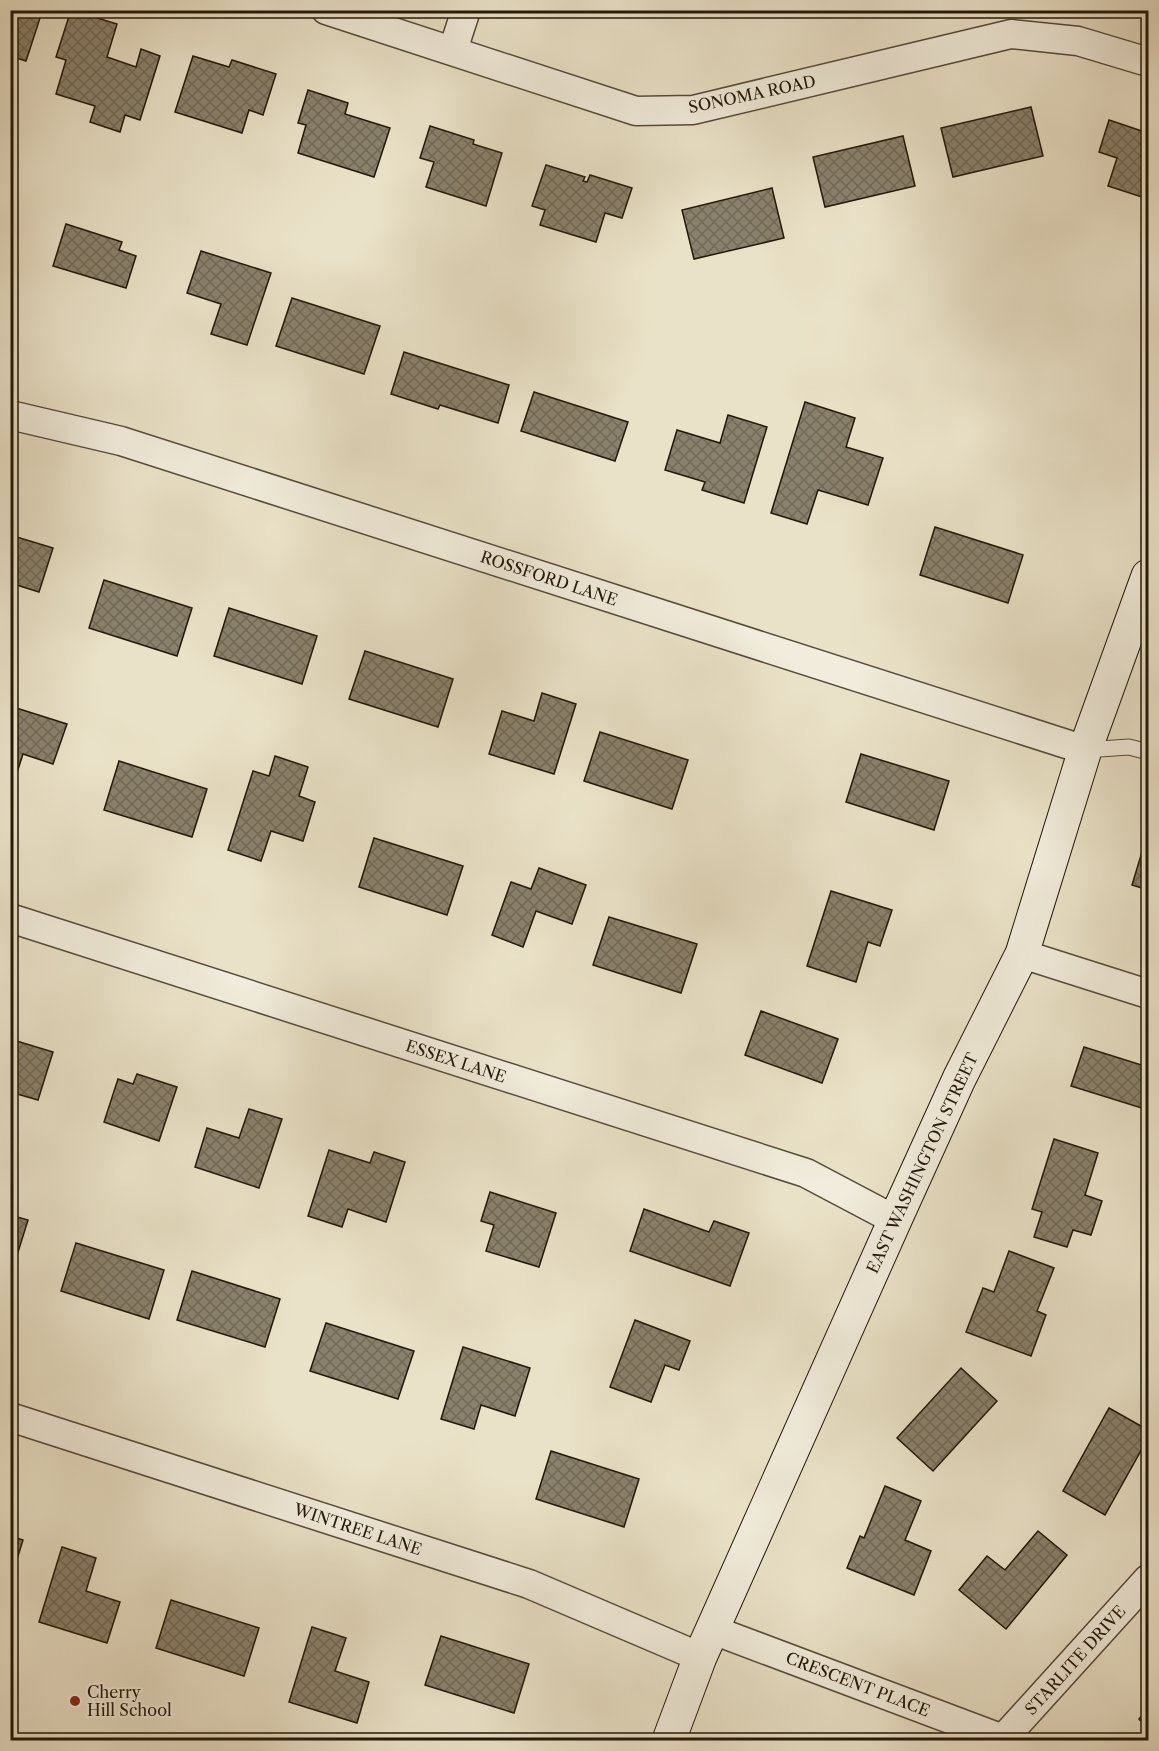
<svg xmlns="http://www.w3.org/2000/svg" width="1159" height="1751" font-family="'Libre Caslon Text',serif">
<defs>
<pattern id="building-cross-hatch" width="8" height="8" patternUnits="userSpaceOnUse" patternTransform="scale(1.5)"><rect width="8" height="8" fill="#8a816c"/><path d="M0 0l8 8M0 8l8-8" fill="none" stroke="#706957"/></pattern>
</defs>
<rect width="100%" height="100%" fill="#eae2c8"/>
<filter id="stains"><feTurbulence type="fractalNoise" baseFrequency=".00333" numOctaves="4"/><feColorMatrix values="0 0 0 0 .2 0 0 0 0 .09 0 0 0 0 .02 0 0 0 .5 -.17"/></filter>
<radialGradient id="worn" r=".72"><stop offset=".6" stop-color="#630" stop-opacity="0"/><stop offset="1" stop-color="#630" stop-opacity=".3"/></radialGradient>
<g fill="url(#building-cross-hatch)" stroke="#221709" stroke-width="1.5">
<polygon points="10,10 42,12 26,61 10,56"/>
<polygon points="71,10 117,24 107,57 136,67 141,49 160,56 140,120 125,115 120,132 90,122 95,106 56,94 66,60 56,57"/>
<polygon points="193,56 229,67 232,60 276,74 263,115 249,110 242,133 175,112"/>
<polygon points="308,90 348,103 345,114 390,128 374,177 298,153 306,125 298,123"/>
<polygon points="1031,107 1043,156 953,177 941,128"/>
<polygon points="1109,120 1148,133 1148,199 1108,186 1117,158 1099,152"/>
<polygon points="430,126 474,140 473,144 502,153 486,206 426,187 434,162 420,158"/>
<polygon points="903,136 915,186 825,207 813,157"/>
<polygon points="546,165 585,177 583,181 587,182 590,175 632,188 622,218 605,213 596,242 540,225 545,210 532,206"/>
<polygon points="772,188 784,238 694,259 682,210"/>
<polygon points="66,224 122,242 119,250 136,256 126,288 53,266"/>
<polygon points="201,251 271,273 247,345 211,334 221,304 187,293"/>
<polygon points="292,298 380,326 364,374 276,346"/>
<polygon points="404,352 509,385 498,423 440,405 438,409 391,394"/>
<polygon points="534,392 628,422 615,461 521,431"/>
<polygon points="805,402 855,418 846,447 883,458 868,505 818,490 807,524 771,513"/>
<polygon points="728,415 767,427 744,503 702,490 705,482 665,470 677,430 720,443"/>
<polygon points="935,527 1023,555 1008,603 920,575"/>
<polygon points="10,535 53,548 39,592 10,583"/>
<polygon points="104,580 192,608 177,656 89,628"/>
<polygon points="229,608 317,636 302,684 214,656"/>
<polygon points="365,651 453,679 438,727 349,699"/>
<polygon points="542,693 576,704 554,774 489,754 502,711 534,721"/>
<polygon points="10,706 67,724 53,764 23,754 14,782 10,780"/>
<polygon points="600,732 688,760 672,809 584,781"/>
<polygon points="861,754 949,781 934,830 846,802"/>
<polygon points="275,756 308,767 299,796 315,802 303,841 271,831 261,861 228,850 253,771 269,776"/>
<polygon points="119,761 207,789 192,837 104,810"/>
<polygon points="1148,832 1148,890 1132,885"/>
<polygon points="374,838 463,866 447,915 359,887"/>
<polygon points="539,868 586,885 572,924 536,911 523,947 492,935 511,882 531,889"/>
<polygon points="831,891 892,910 880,946 868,942 856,982 807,966"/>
<polygon points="609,917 697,944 681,993 593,965"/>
<polygon points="761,1011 838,1039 822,1083 745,1055"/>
<polygon points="10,1039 53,1052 38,1100 10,1092"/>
<polygon points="1084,1047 1148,1067 1148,1110 1071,1086"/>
<polygon points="137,1074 177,1087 159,1141 104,1122 118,1079 133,1084"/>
<polygon points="249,1109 282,1119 259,1188 195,1167 207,1128 239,1138"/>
<polygon points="1054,1139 1098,1153 1085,1195 1102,1201 1091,1235 1073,1230 1067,1247 1034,1237 1042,1212 1032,1209"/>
<polygon points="329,1150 370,1163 374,1152 405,1162 386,1222 348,1209 342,1227 308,1216"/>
<polygon points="490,1192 556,1213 539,1267 486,1251 494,1225 481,1221"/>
<polygon points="644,1209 709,1232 714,1221 749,1233 730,1286 630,1251"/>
<polygon points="10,1215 28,1220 10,1278"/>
<polygon points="76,1243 164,1270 149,1319 61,1291"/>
<polygon points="1009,1251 1054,1268 1037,1311 1046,1315 1031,1356 966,1332 983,1288 994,1292"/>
<polygon points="192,1271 280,1299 265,1347 177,1320"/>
<polygon points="635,1320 690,1341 679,1370 665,1365 651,1402 610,1387"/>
<polygon points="326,1323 414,1351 398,1399 310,1371"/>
<polygon points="463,1347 530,1368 515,1416 481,1405 474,1429 441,1419"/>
<polygon points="961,1368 997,1401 933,1471 897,1438"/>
<polygon points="1109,1408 1148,1430 1148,1438 1105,1515 1063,1491"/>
<polygon points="551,1451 639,1479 624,1527 536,1499"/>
<polygon points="885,1486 921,1501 905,1540 931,1551 914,1595 847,1568 860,1536 864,1538"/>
<polygon points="1038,1531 1067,1555 1006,1629 959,1590 987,1556 1005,1570"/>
<polygon points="10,1536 23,1540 10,1582"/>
<polygon points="62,1547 96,1558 86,1591 120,1602 107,1643 39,1622"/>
<polygon points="171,1600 259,1628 244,1676 156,1648"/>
<polygon points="312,1627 346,1638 335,1671 369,1682 357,1723 289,1702"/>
<polygon points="441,1636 529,1664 514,1713 425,1685"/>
<polygon points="1148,1709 1148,1729 1139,1719"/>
</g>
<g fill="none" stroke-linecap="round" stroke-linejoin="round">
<defs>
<polyline id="lane" points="1085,750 1129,747 1148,752"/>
<g id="street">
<polyline points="326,10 636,111 693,110 1011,34 1078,41 1148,62"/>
<polyline points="453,50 466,10"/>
<polyline points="10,415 121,441 1085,750"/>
<polyline points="10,918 806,1173 895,1220"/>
<polyline points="1022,954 1148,994"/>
<polyline points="10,1417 529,1584 700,1657"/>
<polyline points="713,1630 1003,1739"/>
<polyline points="1002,1740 1148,1579"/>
</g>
<polyline id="secondary" points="669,1740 700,1657 895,1220 959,1079 1022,954 1085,750 1148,576"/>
</defs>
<use href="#lane" stroke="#544a39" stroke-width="17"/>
<use href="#street" stroke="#544a39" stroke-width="31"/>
<use href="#secondary" stroke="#221709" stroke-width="35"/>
<use href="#lane" stroke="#f1ecdb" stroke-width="15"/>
<use href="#street" stroke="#f1ecdb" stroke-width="28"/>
<use href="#secondary" stroke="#f1ecdb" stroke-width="33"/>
</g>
<circle fill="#8f2418" stroke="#f1ecdb" stroke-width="2" cx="75" cy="1701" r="6"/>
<g text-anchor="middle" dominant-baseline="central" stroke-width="4.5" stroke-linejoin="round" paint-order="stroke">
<g font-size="16" fill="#221709" stroke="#f1ecdb">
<text transform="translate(752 94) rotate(-12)">SONOMA ROAD</text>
<text transform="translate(549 578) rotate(18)">ROSSFORD LANE</text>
<text transform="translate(456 1061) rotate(18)">ESSEX LANE</text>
<text transform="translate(922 1163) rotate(-65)">EAST WASHINGTON STREET</text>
<text transform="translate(358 1529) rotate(18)">WINTREE LANE</text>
<text transform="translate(1075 1660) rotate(-48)">STARLITE DRIVE</text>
<text transform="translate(858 1684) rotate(21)">CRESCENT PLACE</text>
</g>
<g font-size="16" fill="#221709" stroke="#f1ecdb" text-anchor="start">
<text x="87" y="1692">Cherry<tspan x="87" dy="18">Hill School</tspan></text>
</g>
</g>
<rect width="1159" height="1751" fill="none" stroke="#eae2c8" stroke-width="36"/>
<rect x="12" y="12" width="1135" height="1727" fill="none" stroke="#221709" stroke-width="3"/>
<rect x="18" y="18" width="1123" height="1715" fill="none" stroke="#221709" stroke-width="1.5"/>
<rect width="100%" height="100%" filter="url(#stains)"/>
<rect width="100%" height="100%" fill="url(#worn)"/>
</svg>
